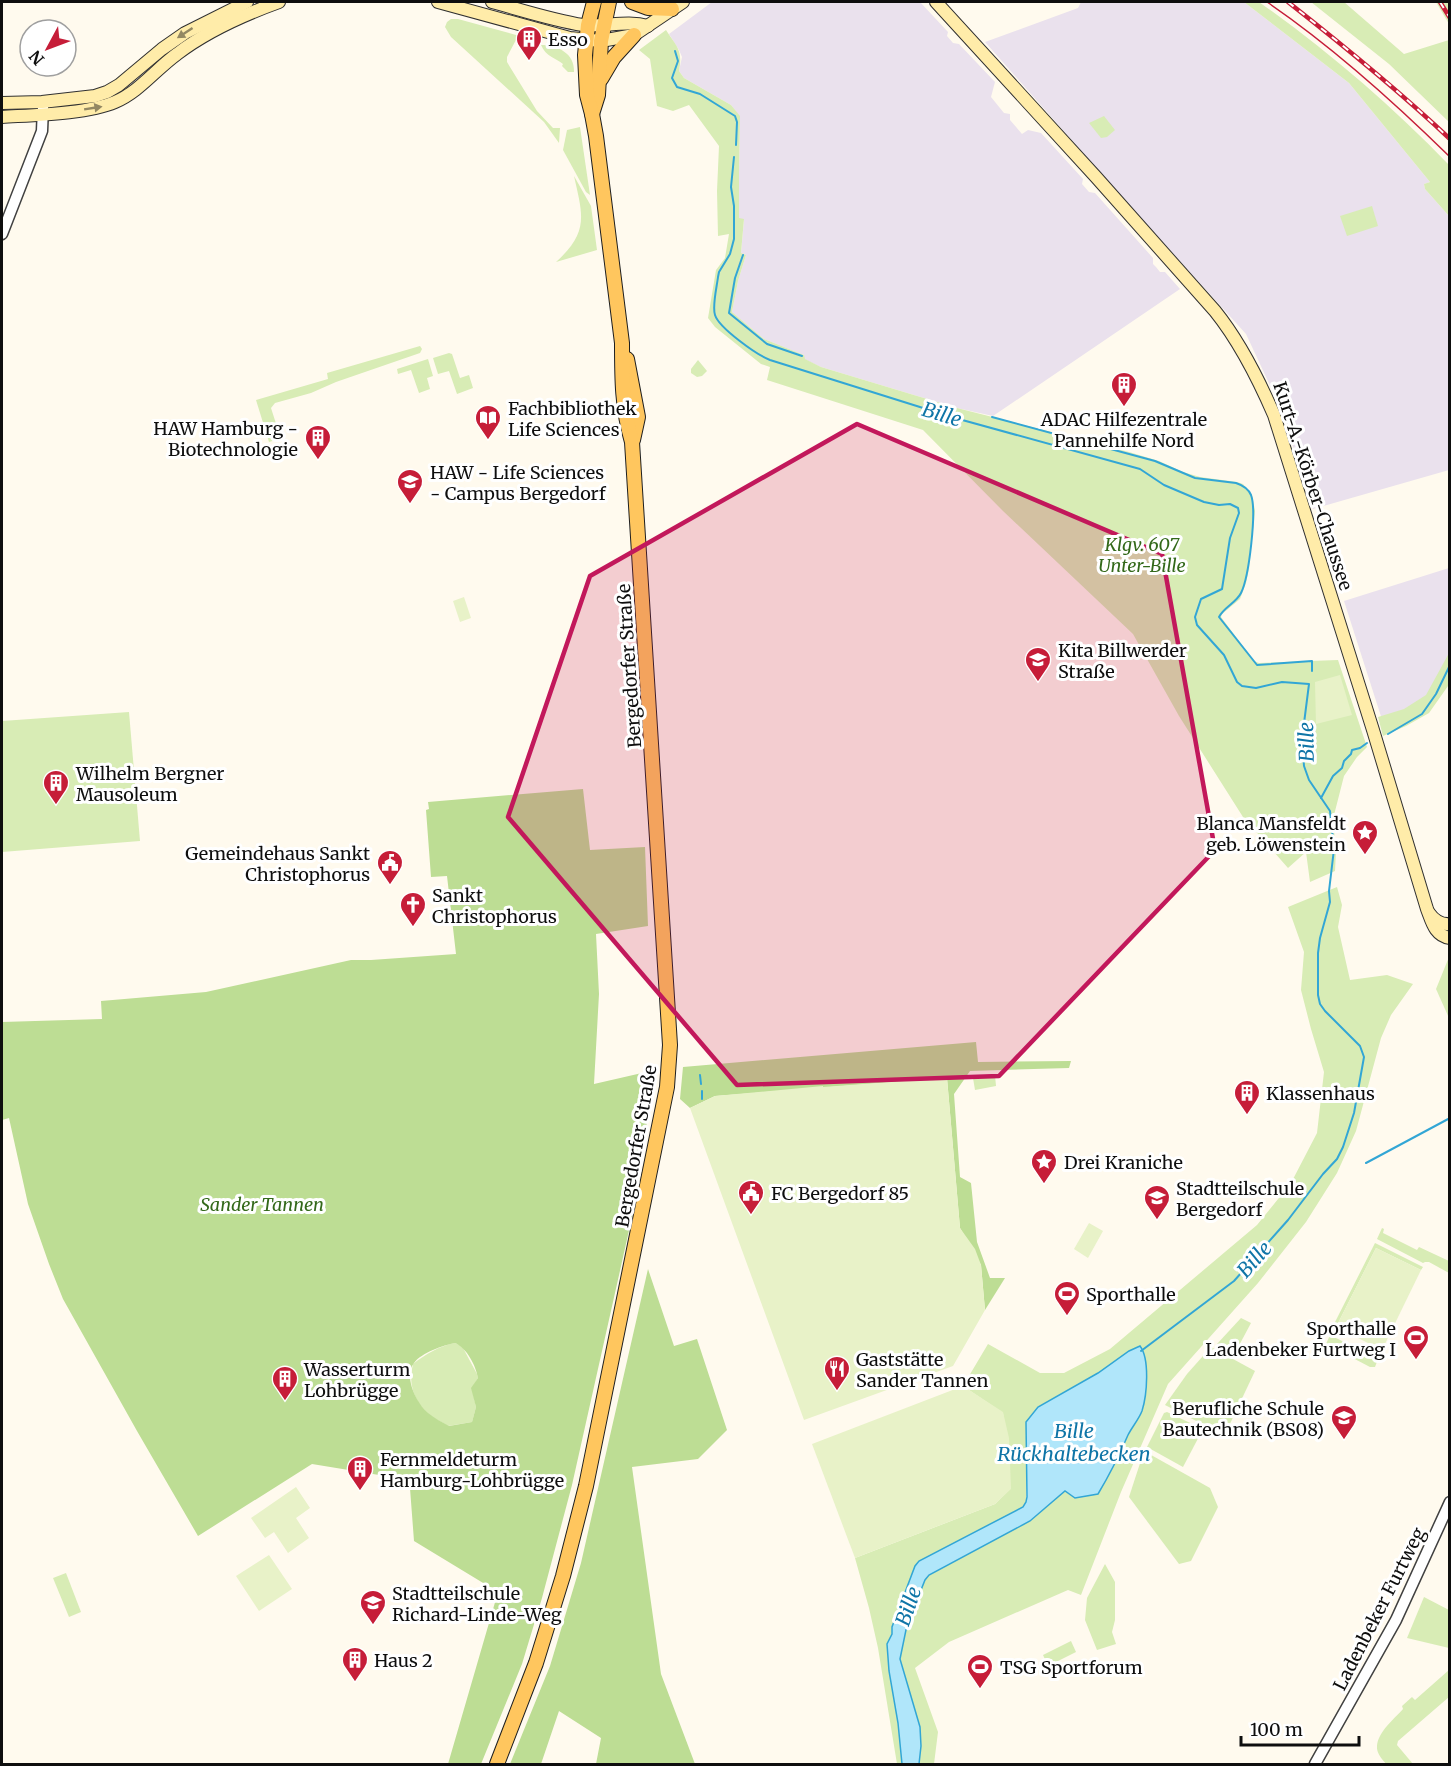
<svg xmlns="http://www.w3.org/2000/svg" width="1451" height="1766" font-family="Merriweather,serif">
<rect width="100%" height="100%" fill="#fffaee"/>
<g fill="#eae1ed">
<polygon points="712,2 920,2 948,32 947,36 953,43 959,44 995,82 991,97 1004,113 1010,114 1010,120 1022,134 1028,130 1041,133 1083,179 1082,184 1089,192 1095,193 1153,258 1153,264 1156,267 1160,272 1165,272 1180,289 993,416 957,408 821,367 804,359 804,355 764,339 732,312 738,281 746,255 741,253 744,220 739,219 739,172 740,117 731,105 684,78 679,71 682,57 679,50 669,34"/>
<polygon points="1081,2 1244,2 1349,83 1430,182 1424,184 1425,189 1449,216 1449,470 1313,509 1281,409 1246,334 1121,196 985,42 1078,8"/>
<polygon points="1449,568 1449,659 1418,712 1386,732 1344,601"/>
</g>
<g fill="#d8ecb5" fill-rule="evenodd">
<path d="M 1244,2 L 1259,2 C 1327,50 1391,105 1449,165 L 1449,216 L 1425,189 L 1424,184 L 1430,182 L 1349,83 Z"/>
<polygon points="1311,2 1344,2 1404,54 1449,40 1449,122 1389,64"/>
<polygon points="1436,2 1449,2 1449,24"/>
<polygon points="451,19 458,19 534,40 534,42 517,38 507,57 507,62 537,111 553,128 560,128 559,143 544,122 451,37 445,27 447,22"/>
<path d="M 666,30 C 677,47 683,50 679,71 L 684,78 L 731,105 L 740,116 L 739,172 L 739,218 L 744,219 L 741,253 L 746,255 L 738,281 L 732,312 L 764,339 L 804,355 L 805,359 L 821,367 L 957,408 L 1129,452 L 1159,461 L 1183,472 L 1200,477 L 1237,482 L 1243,484 L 1252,495 L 1255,511 L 1249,569 L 1246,583 L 1240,599 L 1222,614 L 1221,617 L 1254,661 L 1259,663 L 1338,660 L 1367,747 L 1357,757 L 1344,776 L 1333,819 L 1336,851 L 1335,871 L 1310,882 L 1306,852 L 1288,868 L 1243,817 L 1179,716 L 1133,634 L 1003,511 L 923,430 L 767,380 L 770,367 L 761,364 L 715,327 L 708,318 L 716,270 L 725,258 L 729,234 L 718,236 L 717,191 L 719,146 L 689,105 L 673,111 L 657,106 L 650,59 L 639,50 Z"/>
<path d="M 541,45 C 557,45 575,53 574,72 L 568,72 L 562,66 L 563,64 C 556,58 546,57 541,45 Z"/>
<polygon points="1104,116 1115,130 1107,137 1101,138 1089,123"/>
<polygon points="580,127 590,195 586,192 563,150 567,130"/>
<path d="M 574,176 L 591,206 L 597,250 L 556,262 C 589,232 583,216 574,176 Z"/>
<polygon points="1372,206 1378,226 1347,236 1340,216"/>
<polygon points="420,346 422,349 420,353 336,382 311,393 275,403 271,408 280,436 279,439 269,442 256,400 328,379 327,373"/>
<polygon points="449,353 452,354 460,378 469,375 473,388 457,394 449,371 438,374 433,358"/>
<polygon points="428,359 433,376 427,378 430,389 419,393 411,370 398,374 397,369"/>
<polygon points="698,360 707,371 702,376 697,377 691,373 691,369"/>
<polygon points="1449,653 1449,687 1448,686 1429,713 1406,726 1383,736 1378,717 1404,709 1426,695"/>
<polygon points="129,712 140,841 2,852 2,721"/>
<path d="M 1337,887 L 1342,905 L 1338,927 L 1350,980 L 1387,975 L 1413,984 L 1391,1015 L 1381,1038 L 1356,1131 L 1337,1173 L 1306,1222 L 1258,1283 L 1168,1384 L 1121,1492 L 1081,1595 L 1068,1590 L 949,1642 L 915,1668 L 938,1732 L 934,1764 L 897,1764 L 878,1648 L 869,1608 L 855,1558 L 995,1504 L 1010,1489 L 1003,1413 L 963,1386 L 988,1344 L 1040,1373 L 1064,1373 L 1110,1349 L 1257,1225 L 1291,1183 L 1317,1133 L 1324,1072 L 1311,1029 L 1301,990 L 1304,952 L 1288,907 ZM 1129,1351 L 1145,1358 L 1146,1370 L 1145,1397 L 1142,1412 L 1129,1434 L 1043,1510 L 1031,1519 L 1020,1512 L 1026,1502 L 1026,1423 L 1038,1407 L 1098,1373 Z"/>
<polygon points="1449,957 1449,1018 1436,989"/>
<polygon points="995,1075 996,1086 975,1090 973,1078"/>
<polygon points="1382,1228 1384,1229 1383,1233 1417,1250 1419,1247 1449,1261 1449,1273 1429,1262 1425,1262 1423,1263 1377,1239"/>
<polygon points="1375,1243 1423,1267 1421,1270 1376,1248 1336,1327 1347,1332 1344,1337 1333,1331 1334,1329 1332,1328"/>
<polygon points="1241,1318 1251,1323 1235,1353 1217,1344"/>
<polygon points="1330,1335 1378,1359 1375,1367 1370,1367 1326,1344"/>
<path d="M 455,1343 L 462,1346 L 477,1374 L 478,1378 L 472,1388 L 476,1407 L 472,1422 L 448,1426 C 442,1422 433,1418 427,1413 C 413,1399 408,1382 413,1364 C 426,1354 439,1346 455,1343 Z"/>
<polygon points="1211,1347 1255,1371 1228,1428 1214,1430 1165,1405 1187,1374"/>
<polygon points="1167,1412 1203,1429 1183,1467 1147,1447 1164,1413"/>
<polygon points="1144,1451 1210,1488 1218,1507 1191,1561 1179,1564 1129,1497"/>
<polygon points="1105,1564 1115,1582 1115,1620 1112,1632 1116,1644 1097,1650 1085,1620 1087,1598"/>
<polygon points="66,1573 81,1612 69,1617 53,1578"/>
<polygon points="1424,1597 1449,1610 1449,1648 1407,1638"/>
<polygon points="1071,1641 1076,1652 1048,1666 1043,1655"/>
<path d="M 1449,1670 L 1449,1697 L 1398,1741 L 1397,1745 L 1413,1764 L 1386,1764 C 1383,1760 1376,1753 1377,1746 C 1378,1732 1394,1719 1403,1709 L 1402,1706 L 1412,1697 L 1415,1700 Z"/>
</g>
<g fill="#bddd94" fill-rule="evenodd">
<path d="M 583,789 L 590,850 L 645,847 L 648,926 L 596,934 L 599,994 L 594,1084 L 655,1070 L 632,1217 L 572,1485 L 542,1598 L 522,1664 L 481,1764 L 448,1764 L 498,1592 L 414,1541 L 409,1475 L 379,1475 L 312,1464 L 198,1536 L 137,1431 L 63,1299 L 49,1264 L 28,1204 L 9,1118 L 2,1120 L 2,1022 L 102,1019 L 101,1001 L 206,992 L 351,960 L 371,960 L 456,954 L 447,876 L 431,877 L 426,810 L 429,809 L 428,802 ZM 455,1343 C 467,1348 476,1366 478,1378 L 471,1388 L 476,1407 L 472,1422 L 449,1426 C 442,1422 434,1418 428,1413 C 417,1404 403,1377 414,1363 C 421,1353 444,1345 455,1343 Z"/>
<polygon points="976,1042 978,1062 1071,1061 1069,1068 970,1071 954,1094 960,1177 971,1183 977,1242 990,1278 1005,1278 985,1310 981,1265 960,1228 947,1078 715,1096 690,1108 680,1099 683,1067"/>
<polygon points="648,1269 674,1346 697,1339 727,1430 698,1459 632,1467 661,1674 695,1764 596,1764 601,1738 559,1711 541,1764 510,1764 550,1666 581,1563"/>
</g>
<g fill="#e8f2c8">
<polygon points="464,597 471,618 460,622 453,601"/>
<polygon points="1340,675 1352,715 1316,724 1315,682"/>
<polygon points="947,1078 960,1228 975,1249 981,1265 985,1310 953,1366 804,1420 690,1108 715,1096 823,1086 823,1087"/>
<polygon points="1089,1223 1103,1231 1088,1258 1074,1249"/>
<polygon points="1376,1248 1421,1270 1382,1350 1336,1327"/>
<polygon points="963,1386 1003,1412 1009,1438 1011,1489 995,1504 855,1558 812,1444"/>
<polygon points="296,1487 310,1508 296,1518 309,1538 288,1553 274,1532 265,1538 251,1518"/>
<polygon points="269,1555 292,1589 259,1611 236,1576"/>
</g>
<path fill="#b0e6fa" stroke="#32a6d5" stroke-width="1.5" d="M 1140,1346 C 1150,1359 1147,1395 1142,1411 C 1139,1419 1132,1427 1128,1435 C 1119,1456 1110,1474 1098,1494 L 1075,1498 L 1065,1491 L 1030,1521 L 929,1575 L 925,1580 L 907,1625 L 900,1659 L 920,1727 L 921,1746 L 919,1764 L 902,1764 L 898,1723 L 889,1671 L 887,1644 L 892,1634 L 892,1627 L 915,1566 L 919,1561 L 1023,1507 L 1026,1502 L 1027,1497 L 1026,1422 L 1038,1407 L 1098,1373 L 1129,1351 Z"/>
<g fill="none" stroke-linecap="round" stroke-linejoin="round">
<g stroke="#32a6d5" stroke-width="2">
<polyline points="675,51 678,61 672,78 677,87 700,94 735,116 737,122 736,145"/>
<path d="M 734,157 L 731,187 L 734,206 L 734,239 L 730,254 L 719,272 L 718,277 C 717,286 712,306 715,315 C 719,328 757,355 770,360 L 955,418 L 1140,469 L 1164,485 L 1204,502 L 1219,505 L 1230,504 L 1238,508 L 1239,513 L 1230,538 L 1222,589 L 1201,599 L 1195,617 L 1197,625 L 1224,655 L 1237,682 L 1242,686 L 1256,688 L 1282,682 L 1309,684 L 1302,739 L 1304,766 L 1309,780 L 1330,811 L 1334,849 L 1329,891 L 1330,902 L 1320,938 L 1318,953 L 1318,995 L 1320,1004 L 1325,1011 L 1360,1046 L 1364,1057 L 1354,1113 L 1343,1147 L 1337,1159 L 1323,1174 L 1288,1220 L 1234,1281 L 1141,1351"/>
<polyline points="743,255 735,278 729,313 767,344 802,356"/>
<path d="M 992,417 L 1155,461 L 1195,478 L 1236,483 C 1242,485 1248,488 1251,495 C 1257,511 1249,577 1241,593 C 1236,603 1224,607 1219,617 L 1257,665 L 1312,661 L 1312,671"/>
<polyline points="1388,734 1422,714 1436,694 1450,665"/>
<polyline points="1321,798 1333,776 1342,768 1344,761 1351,754 1352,750 1360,748 1367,743"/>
<polyline points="700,1075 701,1084"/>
<polyline points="702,1091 702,1099"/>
<polyline points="1366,1163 1450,1118"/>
</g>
<defs>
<g id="tertiary">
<polyline points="2,234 42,131 43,107"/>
<polyline points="1315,1764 1396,1620 1450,1502"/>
</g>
<g id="secondary">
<polyline points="438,2 570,38 601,41 634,35 683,2"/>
<path d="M 492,2 C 522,10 552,20 583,25 C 605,27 627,20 648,26"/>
<path d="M 936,2 L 1096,177 L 1215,311 C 1240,342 1258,378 1274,415 L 1373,730 L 1427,909 C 1432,922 1435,936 1450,938"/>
<polyline points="2,103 42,102 95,96 107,92 119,85 162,49 185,33 247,2"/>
<path d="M 2,117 C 33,115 87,114 115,102 C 139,92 156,69 177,54 C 207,31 243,15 279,2"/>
<path d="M 1429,913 C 1434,920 1441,925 1450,924"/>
</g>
<g id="primary">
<polyline points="632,2 648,8 672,9"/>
<polyline points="601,79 614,57 634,35"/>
<polyline points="592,114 598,95 601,41 609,2"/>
<polyline points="627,359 638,417 633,440"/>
<path d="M 497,1764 L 536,1663 L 563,1576 L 586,1486 L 667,1087 L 670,1045 L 632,442 C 622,408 622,378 622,343 L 596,136 L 592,114 L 587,95 L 585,55 L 588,25 L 594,2"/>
</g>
</defs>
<use href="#tertiary" stroke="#414141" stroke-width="13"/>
<use href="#secondary" stroke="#303030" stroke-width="14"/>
<use href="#primary" stroke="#1f1f1f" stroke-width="16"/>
<use href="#tertiary" stroke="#fff" stroke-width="10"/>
<use href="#secondary" stroke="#ffeca9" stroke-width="12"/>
<use href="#primary" stroke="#ffc65e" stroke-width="14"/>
<path stroke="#c61d38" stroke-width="1.5" d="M 1267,2 C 1333,47 1393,101 1450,157"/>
<defs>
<g id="rail">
<path d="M 1288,2 C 1344,46 1398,90 1450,139"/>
<polyline points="1440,2 1450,18"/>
</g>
</defs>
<use href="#rail" stroke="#c61d38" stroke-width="4.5"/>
<use href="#rail" stroke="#fff" stroke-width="2" stroke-dasharray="7" stroke-linecap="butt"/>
</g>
<defs><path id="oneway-solid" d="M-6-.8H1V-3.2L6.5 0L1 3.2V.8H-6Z" transform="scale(1.5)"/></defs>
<g fill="#938863">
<use href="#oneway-solid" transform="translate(185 33) rotate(147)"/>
<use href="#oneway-solid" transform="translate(93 108) rotate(-9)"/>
</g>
<path fill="#c2185b" fill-opacity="0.2" stroke="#c2185b" stroke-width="4.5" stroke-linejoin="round" d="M 857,424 L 1162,554 L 1215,850 L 999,1076 L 737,1085 L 508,817 L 590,576 Z"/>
<defs>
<symbol id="building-pin" viewBox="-11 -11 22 30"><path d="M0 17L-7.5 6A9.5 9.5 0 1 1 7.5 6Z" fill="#c61d38" stroke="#fff"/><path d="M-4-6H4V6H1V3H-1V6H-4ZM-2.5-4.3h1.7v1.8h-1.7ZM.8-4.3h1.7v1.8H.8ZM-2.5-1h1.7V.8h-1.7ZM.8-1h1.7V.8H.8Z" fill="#fff"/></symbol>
<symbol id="library-pin" viewBox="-11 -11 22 30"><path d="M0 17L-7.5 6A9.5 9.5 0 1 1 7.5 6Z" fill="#c61d38" stroke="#fff"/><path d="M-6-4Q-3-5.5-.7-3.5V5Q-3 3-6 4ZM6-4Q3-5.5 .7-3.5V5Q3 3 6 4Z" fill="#fff"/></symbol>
<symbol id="university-pin" viewBox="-11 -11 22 30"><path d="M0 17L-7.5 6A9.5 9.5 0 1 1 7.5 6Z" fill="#c61d38" stroke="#fff"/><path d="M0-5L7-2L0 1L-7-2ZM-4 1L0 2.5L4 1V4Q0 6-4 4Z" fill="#fff"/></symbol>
<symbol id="school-pin" viewBox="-11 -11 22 30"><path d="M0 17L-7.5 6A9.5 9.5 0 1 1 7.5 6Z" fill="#c61d38" stroke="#fff"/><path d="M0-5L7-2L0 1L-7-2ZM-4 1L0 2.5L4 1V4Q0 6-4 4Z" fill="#fff"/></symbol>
<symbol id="sight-pin" viewBox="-11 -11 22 30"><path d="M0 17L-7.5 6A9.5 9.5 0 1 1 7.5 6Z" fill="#c61d38" stroke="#fff"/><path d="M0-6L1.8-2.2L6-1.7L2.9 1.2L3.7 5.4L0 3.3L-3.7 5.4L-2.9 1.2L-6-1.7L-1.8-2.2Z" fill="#fff"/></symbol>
<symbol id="civic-pin" viewBox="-11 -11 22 30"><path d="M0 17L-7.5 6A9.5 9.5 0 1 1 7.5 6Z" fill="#c61d38" stroke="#fff"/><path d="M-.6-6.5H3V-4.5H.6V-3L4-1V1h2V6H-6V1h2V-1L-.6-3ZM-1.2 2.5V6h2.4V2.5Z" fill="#fff"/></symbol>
<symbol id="church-pin" viewBox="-11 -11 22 30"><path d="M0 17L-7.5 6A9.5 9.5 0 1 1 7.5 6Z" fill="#c61d38" stroke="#fff"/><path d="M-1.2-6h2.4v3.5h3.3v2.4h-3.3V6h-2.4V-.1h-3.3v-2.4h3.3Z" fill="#fff"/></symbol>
<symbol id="stadium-pin" viewBox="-11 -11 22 30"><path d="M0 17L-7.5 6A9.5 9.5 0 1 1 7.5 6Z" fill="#c61d38" stroke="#fff"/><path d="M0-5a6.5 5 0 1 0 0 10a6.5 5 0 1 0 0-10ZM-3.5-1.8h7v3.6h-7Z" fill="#fff"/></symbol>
<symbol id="restaurant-pin" viewBox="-11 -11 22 30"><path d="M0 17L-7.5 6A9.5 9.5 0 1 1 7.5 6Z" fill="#c61d38" stroke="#fff"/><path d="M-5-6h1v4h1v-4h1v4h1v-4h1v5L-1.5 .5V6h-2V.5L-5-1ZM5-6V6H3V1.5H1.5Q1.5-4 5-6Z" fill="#fff"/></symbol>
</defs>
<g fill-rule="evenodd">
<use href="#building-pin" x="514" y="24" width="30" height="40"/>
<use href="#building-pin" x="1109" y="370" width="30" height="40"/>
<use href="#library-pin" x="473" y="403" width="30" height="40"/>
<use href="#building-pin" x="303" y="423" width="30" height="40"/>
<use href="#university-pin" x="395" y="467" width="30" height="40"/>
<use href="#school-pin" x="1023" y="645" width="30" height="40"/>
<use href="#building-pin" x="41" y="768" width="30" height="40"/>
<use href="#sight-pin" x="1350" y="818" width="30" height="40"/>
<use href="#civic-pin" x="375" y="848" width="30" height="40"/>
<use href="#church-pin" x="398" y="890" width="30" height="40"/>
<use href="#building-pin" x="1232" y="1078" width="30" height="40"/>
<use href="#sight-pin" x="1029" y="1147" width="30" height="40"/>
<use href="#civic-pin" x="736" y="1178" width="30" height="40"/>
<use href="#school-pin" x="1142" y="1183" width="30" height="40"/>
<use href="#stadium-pin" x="1052" y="1279" width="30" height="40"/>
<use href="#stadium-pin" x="1401" y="1323" width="30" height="40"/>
<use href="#restaurant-pin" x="822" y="1354" width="30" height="40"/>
<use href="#building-pin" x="270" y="1364" width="30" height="40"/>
<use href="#university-pin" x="1329" y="1403" width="30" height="40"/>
<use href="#building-pin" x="345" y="1454" width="30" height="40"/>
<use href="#school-pin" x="358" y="1588" width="30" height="40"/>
<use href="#building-pin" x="340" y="1645" width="30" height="40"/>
<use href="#stadium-pin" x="965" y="1652" width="30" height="40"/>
</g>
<g text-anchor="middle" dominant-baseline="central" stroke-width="6" stroke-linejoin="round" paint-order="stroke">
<g font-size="18" fill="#0e0e0e" stroke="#fff" text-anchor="start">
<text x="548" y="39">Esso</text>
<text x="508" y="408">Fachbibliothek<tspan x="508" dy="21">Life Sciences</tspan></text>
<text x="1124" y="419" text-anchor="middle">ADAC Hilfezentrale<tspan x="1124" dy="21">Pannehilfe Nord</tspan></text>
<text x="298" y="428" text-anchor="end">HAW Hamburg -<tspan x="298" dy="21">Biotechnologie</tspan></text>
<text x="430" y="472">HAW - Life Sciences<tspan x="430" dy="21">- Campus Bergedorf</tspan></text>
<text x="1058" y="650">Kita Billwerder<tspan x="1058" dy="21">Straße</tspan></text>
<text x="76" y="773">Wilhelm Bergner<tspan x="76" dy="21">Mausoleum</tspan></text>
<text x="1346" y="823" text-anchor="end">Blanca Mansfeldt<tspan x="1346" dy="21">geb. Löwenstein</tspan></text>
<text x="370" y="853" text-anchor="end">Gemeindehaus Sankt<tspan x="370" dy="21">Christophorus</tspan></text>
<text x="432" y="895">Sankt<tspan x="432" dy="21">Christophorus</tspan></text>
<text x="1266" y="1093">Klassenhaus</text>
<text x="1064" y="1162">Drei Kraniche</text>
<text x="1176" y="1188">Stadtteilschule<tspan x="1176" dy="21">Bergedorf</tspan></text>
<text x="771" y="1193">FC Bergedorf 85</text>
<text x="1086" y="1294">Sporthalle</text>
<text x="1396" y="1328" text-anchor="end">Sporthalle<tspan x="1396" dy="21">Ladenbeker Furtweg I</tspan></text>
<text x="856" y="1359">Gaststätte<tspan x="856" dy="21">Sander Tannen</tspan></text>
<text x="304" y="1369">Wasserturm<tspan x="304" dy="21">Lohbrügge</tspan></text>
<text x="1324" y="1408" text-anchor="end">Berufliche Schule<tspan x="1324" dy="21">Bautechnik (BS08)</tspan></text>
<text x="380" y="1459">Fernmeldeturm<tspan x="380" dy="21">Hamburg-Lohbrügge</tspan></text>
<text x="392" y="1593">Stadtteilschule<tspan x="392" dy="21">Richard-Linde-Weg</tspan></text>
<text x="374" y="1660">Haus 2</text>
<text x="1000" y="1667">TSG Sportforum</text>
</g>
<g font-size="18" fill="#0e0e0e" stroke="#fff">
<text transform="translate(1313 486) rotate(72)">Kurt-A.-Körber-Chaussee</text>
<text transform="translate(629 666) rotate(-94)">Bergedorfer Straße</text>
<text transform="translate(636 1146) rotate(-80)">Bergedorfer Straße</text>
<text transform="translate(1379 1609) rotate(-63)">Ladenbeker Furtweg</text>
</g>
<g font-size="18" font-style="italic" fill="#33691a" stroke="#fff">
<text x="1142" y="544">Klgv. 607<tspan x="1142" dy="21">Unter-Bille</tspan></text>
<text x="262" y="1204">Sander Tannen</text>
</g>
<g font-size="20" font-style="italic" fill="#0f75a7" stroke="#fff">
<text transform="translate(942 414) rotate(17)">Bille</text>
<text transform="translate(1306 742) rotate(-91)">Bille</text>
<text transform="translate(1254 1259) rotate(-48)">Bille</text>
<text x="1074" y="1430">Bille<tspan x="1074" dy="23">Rückhaltebecken</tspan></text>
<text transform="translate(908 1606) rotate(-71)">Bille</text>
</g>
</g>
<rect width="1451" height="1766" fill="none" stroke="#0e0e0e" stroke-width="6"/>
<g transform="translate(48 48) rotate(229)"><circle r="28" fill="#ffffff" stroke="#9f9f9f" stroke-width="1.5"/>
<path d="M0-4.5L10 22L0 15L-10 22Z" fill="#c61d38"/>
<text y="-9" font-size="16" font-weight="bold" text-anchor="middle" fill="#0e0e0e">N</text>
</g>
<path d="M1241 1736v9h118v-9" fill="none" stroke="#0e0e0e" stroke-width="3"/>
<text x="1250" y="1736" font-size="18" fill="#0e0e0e" stroke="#ffffff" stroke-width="4.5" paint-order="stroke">100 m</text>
</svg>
